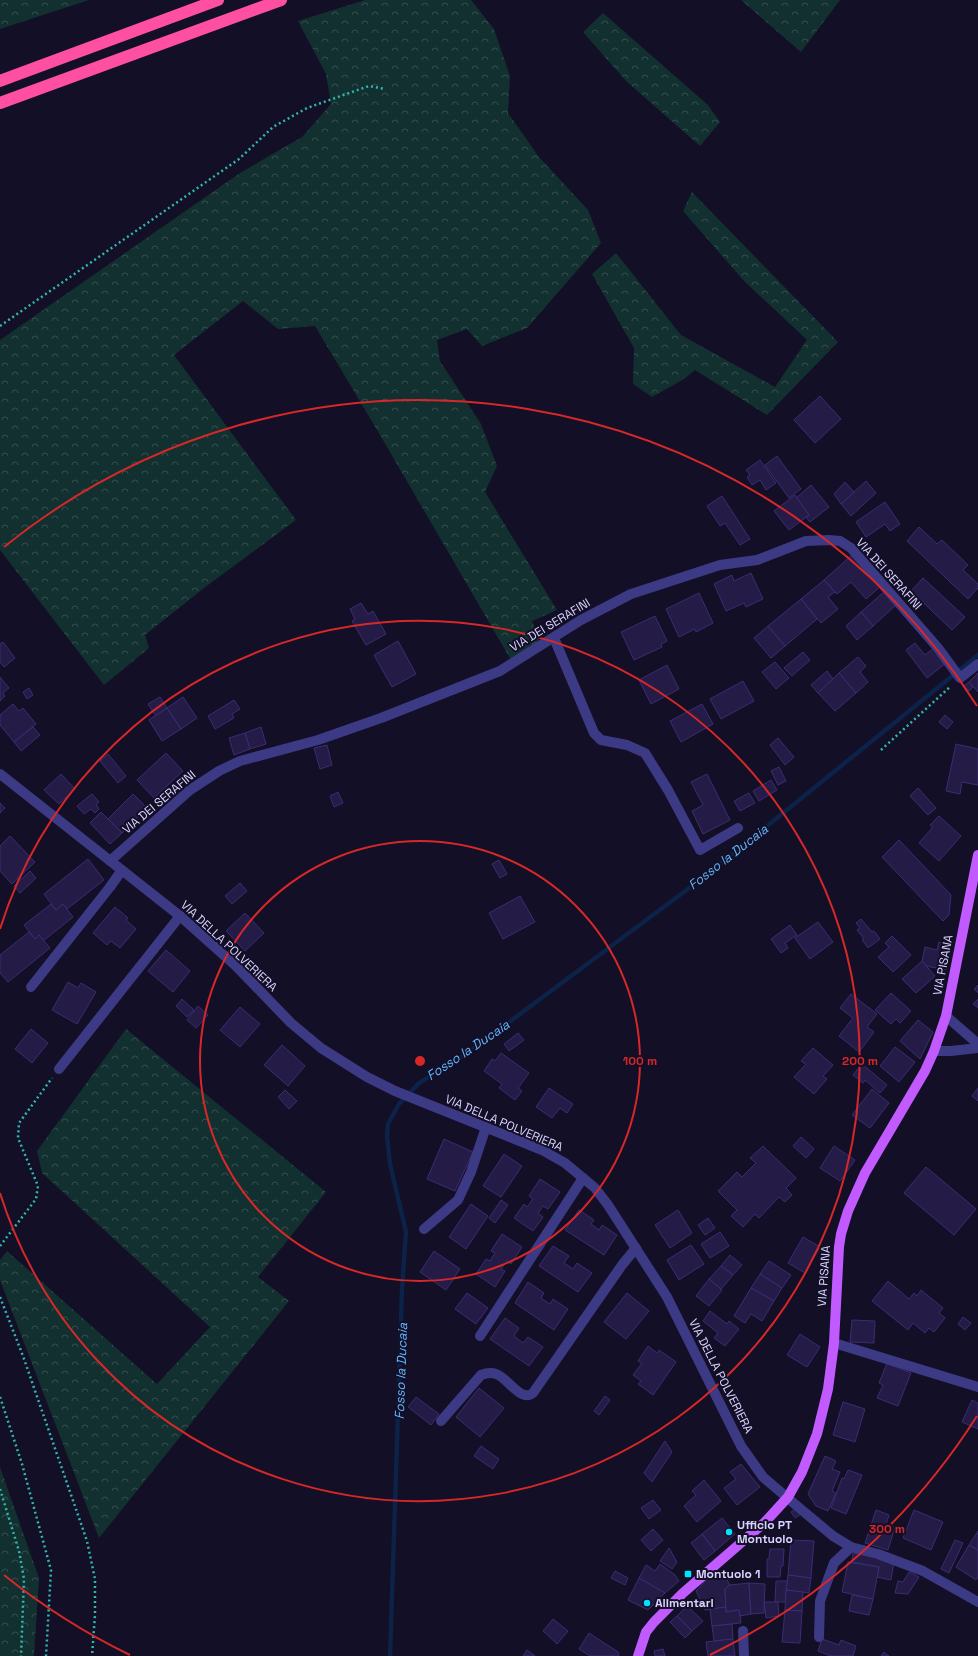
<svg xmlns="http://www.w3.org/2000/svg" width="978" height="1656" font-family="'Space Grotesk',sans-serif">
<defs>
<pattern id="forest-crowns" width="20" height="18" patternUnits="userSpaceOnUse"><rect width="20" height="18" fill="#12302f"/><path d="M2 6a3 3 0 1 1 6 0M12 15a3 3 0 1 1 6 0" fill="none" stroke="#344d4e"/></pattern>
</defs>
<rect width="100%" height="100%" fill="#130f26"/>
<g fill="url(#forest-crowns)">
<polygon points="0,0 89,0 0,29"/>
<polygon points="365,0 471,0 494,29 510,76 508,113 539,157 588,210 601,243 527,328 482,346 467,329 437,340 440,361 481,424 497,466 485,492 557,610 532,621 540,643 511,660 380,435 315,326 278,329 243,301 174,355 296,520 204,588 145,635 149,648 104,685 0,550 0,340 240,173 302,137 331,104 326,74 298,21"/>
<polygon points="741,0 840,0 801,52"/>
<polygon points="603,13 708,105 720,122 700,146 626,81 583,32"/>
<polygon points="692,192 838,342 767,415 695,370 684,379 652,397 633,384 634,348 592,274 616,253 681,335 775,387 807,340 744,281 683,211"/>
<polygon points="126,1029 326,1192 258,1277 289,1301 99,1538 0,1280 0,1260 7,1251 157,1384 210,1327 42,1173 37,1151"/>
<polygon points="0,1467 39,1578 34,1656 0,1656"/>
</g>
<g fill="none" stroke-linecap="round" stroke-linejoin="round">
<polyline stroke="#0c2248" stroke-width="4.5" points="390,1656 402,1290 406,1232 390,1164 387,1136 388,1124 399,1104 419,1083 465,1055 708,874 978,655"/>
</g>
<g fill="#241b47" stroke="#3b2d73">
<polygon points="820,396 841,419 815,443 794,420"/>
<polygon points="777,456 801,489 789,498 765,465"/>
<polygon points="760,460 776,483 766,490 760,480 752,485 747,477 750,475 746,470"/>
<polygon points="866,481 876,493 851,516 841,504"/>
<polygon points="845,482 854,492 841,504 834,494"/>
<polygon points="811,485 829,507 810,522 806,517 809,515 796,498"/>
<polygon points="795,495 809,515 789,530 774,511"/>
<polygon points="722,496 750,539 740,545 725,523 720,526 707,506"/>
<polygon points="885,502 900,524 890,531 885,524 866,537 856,522"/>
<polygon points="919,527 937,544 942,540 968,565 963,570 978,584 978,588 968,599 907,541"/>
<polygon points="853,554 881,586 866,599 851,582 837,594 824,580"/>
<polygon points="751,573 763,599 746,607 744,603 726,611 714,584 732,575 734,581"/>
<polygon points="923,578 965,617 952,630 911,591"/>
<polygon points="824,580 835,592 828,597 838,609 821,623 801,599"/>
<polygon points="885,591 897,604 873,626 861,612"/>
<polygon points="699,593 713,623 696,632 695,629 679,637 666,609"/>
<polygon points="801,599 817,619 785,646 768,626"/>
<polygon points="361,603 368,614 373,611 386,634 366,645 352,621 355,619 350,609"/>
<polygon points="861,612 873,626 857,640 846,626"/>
<polygon points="655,616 667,641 661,644 662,647 634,660 621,632"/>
<polygon points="768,626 785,646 771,658 754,638"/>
<polygon points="398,641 416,674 392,687 374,655"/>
<polygon points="3,642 15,658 4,667 0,662 0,644"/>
<polygon points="915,643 925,655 934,648 946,663 927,678 906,650"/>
<polygon points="803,652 810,660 792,676 784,668"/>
<polygon points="858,657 866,666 860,672 868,682 856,693 839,673"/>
<polygon points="775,662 789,678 776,689 762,672"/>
<polygon points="667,665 679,689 651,704 639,680"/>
<polygon points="827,671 833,679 818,693 811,685"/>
<polygon points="839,673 856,693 835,711 818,693"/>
<polygon points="978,673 978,692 969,682"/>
<polygon points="0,677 9,688 3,693 5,696 0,701"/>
<polygon points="743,681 754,701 721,719 710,699"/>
<polygon points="969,682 973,687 969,691 964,686"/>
<polygon points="29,688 33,695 27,699 23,692"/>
<polygon points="160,697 167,708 156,716 148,704"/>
<polygon points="183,697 197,718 181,729 167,708"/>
<polygon points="234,700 240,709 232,714 234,718 215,729 208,716"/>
<polygon points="13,704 19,711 23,708 36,724 14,742 0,725 0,715"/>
<polygon points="702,704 713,724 681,742 670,721"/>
<polygon points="167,708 181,729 162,741 149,720"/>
<polygon points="945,715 953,722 947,729 939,722"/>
<polygon points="33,727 40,735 21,751 14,742"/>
<polygon points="261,727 266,744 250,749 245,733"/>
<polygon points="245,733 250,749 234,755 229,738"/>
<polygon points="778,738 794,757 785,765 770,745"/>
<polygon points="956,744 978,749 978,785 962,782 960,794 946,791"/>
<polygon points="327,745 332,765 320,769 314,748"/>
<polygon points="166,753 183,771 154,798 137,780"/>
<polygon points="108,754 126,776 118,783 100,761"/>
<polygon points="779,767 786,781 778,785 771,771"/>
<polygon points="61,774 75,789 59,804 44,790"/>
<polygon points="707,774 730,820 703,834 692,811 703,805 691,782"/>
<polygon points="771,780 777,790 759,801 753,791"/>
<polygon points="918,788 936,808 928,815 910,796"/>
<polygon points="338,792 343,803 334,807 330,796"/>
<polygon points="749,793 755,803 740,811 734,801"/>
<polygon points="92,794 99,802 96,804 99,809 95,813 91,809 84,814 77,806"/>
<polygon points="133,794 147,808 122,833 108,819"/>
<polygon points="0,803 5,808 0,813"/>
<polygon points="101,812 122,833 110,844 90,823"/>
<polygon points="939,816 961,836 939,861 919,843 933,827 930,825"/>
<polygon points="10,836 35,862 12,884 0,871 0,846"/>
<polygon points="899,840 951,895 949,915 943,921 882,857"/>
<polygon points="88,859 104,880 67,909 63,904 56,910 44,894"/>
<polygon points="499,860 507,874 500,878 492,864"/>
<polygon points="30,871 36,878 20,893 14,886"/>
<polygon points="240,883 247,891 232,904 225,896"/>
<polygon points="520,896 535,922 503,939 489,913"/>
<polygon points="51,904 56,910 63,904 73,917 43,941 39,935 35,939 24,925"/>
<polygon points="115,907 128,918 126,920 136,929 120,948 111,941 107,945 93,933"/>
<polygon points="245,913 264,933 245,951 226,931"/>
<polygon points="861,919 872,932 874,931 880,939 868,948 862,940 864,939 857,930 860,928 856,923"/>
<polygon points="818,922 833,942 810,959 795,938"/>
<polygon points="790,925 797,935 785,943 788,948 781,953 771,939"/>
<polygon points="29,932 35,939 39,935 50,948 8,982 0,973 0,955"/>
<polygon points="892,936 911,955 893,972 878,957 889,947 885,943"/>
<polygon points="939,942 952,944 946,970 926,966 922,961 925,947 937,950"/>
<polygon points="166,950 190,971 173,992 148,971"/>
<polygon points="922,961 935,976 916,993 902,979"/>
<polygon points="68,982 78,988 81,983 96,992 77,1024 52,1010"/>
<polygon points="978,985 978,993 974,989"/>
<polygon points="891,993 911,1011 900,1023 896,1019 891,1024 875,1010"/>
<polygon points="851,994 877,1014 867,1027 874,1032 859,1052 839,1036 853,1018 840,1008"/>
<polygon points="182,999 194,1010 187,1017 176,1006"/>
<polygon points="978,999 978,1008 973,1004"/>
<polygon points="198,1006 208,1015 196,1028 187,1020"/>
<polygon points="240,1007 260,1024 240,1047 220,1030"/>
<polygon points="918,1020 933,1032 920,1059 900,1041"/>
<polygon points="31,1029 48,1043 32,1063 15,1049"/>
<polygon points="518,1033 524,1040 509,1051 504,1044"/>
<polygon points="282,1045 305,1066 288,1086 264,1065"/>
<polygon points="895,1047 915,1062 899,1082 880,1066"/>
<polygon points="813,1048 833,1065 823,1076 827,1079 814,1094 794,1077 806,1064 801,1061"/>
<polygon points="501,1053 529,1073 518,1088 522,1091 515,1100 499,1088 502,1084 484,1071 492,1059 495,1061"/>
<polygon points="862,1064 887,1085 880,1093 865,1080 863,1083 853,1075"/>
<polygon points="549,1088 573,1104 567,1113 560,1108 552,1118 536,1107"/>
<polygon points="978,1088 978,1101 972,1096"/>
<polygon points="872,1089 889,1103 870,1128 852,1115"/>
<polygon points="285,1090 297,1101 289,1109 278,1097"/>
<polygon points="801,1137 814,1149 806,1158 793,1146"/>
<polygon points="444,1139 473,1152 455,1191 427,1179"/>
<polygon points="763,1146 796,1178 786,1188 792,1195 785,1202 779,1197 759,1218 755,1214 743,1227 731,1216 737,1210 718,1191 737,1172 742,1177 756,1163 750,1158"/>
<polygon points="834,1146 855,1160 840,1181 820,1168"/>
<polygon points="504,1154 522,1166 501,1197 483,1186"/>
<polygon points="926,1167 976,1209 954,1235 904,1193"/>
<polygon points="540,1179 560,1192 548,1209 543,1206 538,1213 543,1217 533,1231 514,1218 524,1204 527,1207 533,1199 529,1196"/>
<polygon points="501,1200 508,1205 495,1223 489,1218"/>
<polygon points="471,1204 488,1216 466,1249 449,1237"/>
<polygon points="579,1210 594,1220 591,1224 599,1230 602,1225 617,1235 604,1255 565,1230"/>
<polygon points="678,1210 692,1233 670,1248 655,1225"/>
<polygon points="708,1218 715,1228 705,1235 698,1225"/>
<polygon points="720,1232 729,1246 710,1258 701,1244"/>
<polygon points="502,1234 522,1247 511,1264 507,1261 501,1269 505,1271 495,1287 476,1274 486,1259 490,1261 495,1253 491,1251"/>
<polygon points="803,1237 820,1247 805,1273 788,1263"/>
<polygon points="691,1245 704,1264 679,1280 667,1260"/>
<polygon points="553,1246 569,1256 564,1263 573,1269 577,1263 592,1273 578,1292 539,1266"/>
<polygon points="434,1251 460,1269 446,1290 420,1272"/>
<polygon points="730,1255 742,1265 733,1275 721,1266"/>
<polygon points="769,1261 791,1275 782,1288 760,1274"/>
<polygon points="721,1266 733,1275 721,1289 709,1279"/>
<polygon points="760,1274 782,1288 774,1301 751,1288"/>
<polygon points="709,1279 722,1290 709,1306 696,1296"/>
<polygon points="888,1281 909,1299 914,1293 917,1296 921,1290 943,1308 939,1313 945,1318 934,1332 929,1328 925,1333 913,1323 908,1330 872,1301"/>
<polygon points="528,1282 544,1293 541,1298 550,1304 553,1299 568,1309 554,1330 515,1303"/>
<polygon points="751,1288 774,1301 762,1321 751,1314 745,1323 734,1316"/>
<polygon points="467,1293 488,1308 476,1324 455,1309"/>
<polygon points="627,1293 649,1311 626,1339 604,1322"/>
<polygon points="710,1311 727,1324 729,1321 739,1329 725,1346 714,1338 718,1333 703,1321"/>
<polygon points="963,1317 971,1323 965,1330 958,1324"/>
<polygon points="505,1318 519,1328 514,1336 523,1343 528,1337 543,1347 529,1366 490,1339"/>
<polygon points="852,1320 875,1321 874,1343 850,1342"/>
<polygon points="800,1334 820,1347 807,1367 787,1355"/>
<polygon points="648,1346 657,1353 659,1350 676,1362 653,1395 638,1384 641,1381 633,1375 642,1363 638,1361"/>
<polygon points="887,1363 911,1373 898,1406 877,1398 883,1385 879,1383"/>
<polygon points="479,1388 504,1408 480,1437 456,1417"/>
<polygon points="605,1396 610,1400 599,1415 594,1411"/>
<polygon points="416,1397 439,1414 431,1425 408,1407"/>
<polygon points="972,1400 978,1403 978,1429 962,1422"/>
<polygon points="843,1402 865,1409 855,1442 833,1435"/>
<polygon points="665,1441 672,1452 652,1482 644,1473"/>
<polygon points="481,1446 499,1459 493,1469 474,1456"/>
<polygon points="825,1456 836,1461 832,1469 840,1472 832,1491 836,1493 828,1511 816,1506 808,1494"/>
<polygon points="741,1464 760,1487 737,1505 724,1488 736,1479 730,1472"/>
<polygon points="848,1470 862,1475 846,1514 831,1508 842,1478 844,1479"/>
<polygon points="704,1480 721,1501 697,1522 684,1506 696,1495 692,1491"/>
<polygon points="653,1500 661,1510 649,1519 641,1508"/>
<polygon points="796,1508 801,1514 795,1518 791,1512"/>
<polygon points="876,1510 889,1515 886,1525 895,1527 888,1550 865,1543"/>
<polygon points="914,1510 943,1522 931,1550 903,1538"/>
<polygon points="722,1518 735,1534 715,1551 702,1534"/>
<polygon points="653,1529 663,1540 651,1551 641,1540"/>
<polygon points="978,1531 978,1550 969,1545"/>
<polygon points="702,1534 715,1551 704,1560 691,1543"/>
<polygon points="791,1540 814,1541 811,1578 788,1575"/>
<polygon points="955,1540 963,1543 949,1573 941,1569"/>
<polygon points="969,1545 978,1550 978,1577 976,1580 956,1567"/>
<polygon points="669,1548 677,1562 672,1569 660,1561"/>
<polygon points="770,1549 784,1549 783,1566 781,1566 780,1577 767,1577 767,1559 769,1559"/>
<polygon points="853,1553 894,1561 891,1580 877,1577 879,1567 852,1562"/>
<polygon points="848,1562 879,1567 873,1599 842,1592"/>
<polygon points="660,1564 675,1575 679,1581 665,1593 639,1578 646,1565 655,1571"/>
<polygon points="615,1571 628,1578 625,1585 611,1578"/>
<polygon points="722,1571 730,1585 725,1589 726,1607 705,1610 696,1591 707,1579"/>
<polygon points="909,1572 919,1577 908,1594 895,1593 898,1581 903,1582"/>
<polygon points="788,1575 811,1578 809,1593 786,1590"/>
<polygon points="639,1578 665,1593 648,1610 628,1600"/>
<polygon points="776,1581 787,1581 786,1602 775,1602"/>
<polygon points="749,1583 751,1614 740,1616 739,1610 726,1612 725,1589 730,1585"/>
<polygon points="749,1583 765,1584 764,1613 751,1614"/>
<polygon points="786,1590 803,1592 802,1611 785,1610"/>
<polygon points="852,1595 873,1599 869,1615 849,1611"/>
<polygon points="764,1602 778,1602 779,1616 766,1618"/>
<polygon points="687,1606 703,1621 692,1631 677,1616"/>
<polygon points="726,1607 726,1612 739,1610 741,1623 712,1626 710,1609"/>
<polygon points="785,1610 802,1611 800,1643 782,1642"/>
<polygon points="677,1616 692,1631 685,1638 670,1622"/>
<polygon points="553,1619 568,1631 557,1644 543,1631"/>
<polygon points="732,1624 733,1639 714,1641 712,1626"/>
<polygon points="589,1633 618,1652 619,1656 590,1656 579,1649"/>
<polygon points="733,1639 735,1656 708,1656 706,1642"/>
<polygon points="822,1639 839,1645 841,1640 856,1646 853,1656 831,1656 818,1651"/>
<polygon points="663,1649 665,1656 655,1656 654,1651"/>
<polygon points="527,1650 535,1656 523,1656"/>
<polygon points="884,1652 889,1656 881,1656"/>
</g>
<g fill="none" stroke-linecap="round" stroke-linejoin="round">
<g stroke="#2fb8b0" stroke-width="2.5" stroke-dasharray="2 3" stroke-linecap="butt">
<polyline points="0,326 239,159 273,127 307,108 369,86 385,89"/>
<polyline points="881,750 951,686"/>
<polyline points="0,1246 36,1199 38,1186 18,1138 19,1123 52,1078"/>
<polyline points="0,1297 23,1356 87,1541 95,1579 95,1615 92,1656"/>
<polyline points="0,1397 22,1464 51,1570 46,1656"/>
<polyline points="0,1489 19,1551 24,1579 21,1656"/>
</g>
<g stroke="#3d3a85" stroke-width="10">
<polyline points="554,638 594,733 601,740 627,745 645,753 668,790 700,850 738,828"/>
<polyline points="0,774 180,916 236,966 291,1023 321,1048 367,1077 395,1091 542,1150 565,1163 595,1188 608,1205 667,1297 741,1446 763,1477 803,1511 833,1536 851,1547 878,1554 923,1571 978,1602"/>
<polyline points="110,861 190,790 219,771 240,761 318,740 381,718 500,671 581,620 631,594 720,565 757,560 806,541 829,540 840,541 851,548 938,648 960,678 978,664"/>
<polyline points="31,987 110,887 122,870"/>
<polyline points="946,1016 978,1044"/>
<polyline points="934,1051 951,1051 978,1048"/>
<polyline points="59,1069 180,916"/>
<polyline points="424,1229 458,1200 471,1172 486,1127"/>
<polyline points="480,1336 583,1178"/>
<polyline points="834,1343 978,1387"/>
<path d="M 441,1421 L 481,1375 C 486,1373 491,1372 496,1374 C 507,1377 521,1403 533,1393 L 622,1265 L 636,1248"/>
<polyline points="743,1631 744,1656"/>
<polyline points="819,1637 820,1601 834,1563 851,1547"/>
</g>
<polyline stroke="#c25bff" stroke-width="10" points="638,1656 646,1632 654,1622 683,1593 765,1522 788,1497 802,1472 817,1434 828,1389 834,1343 839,1247 841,1234 848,1211 865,1173 925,1071 934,1051 946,1016 978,855"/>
<g stroke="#ff4fa3" stroke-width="12">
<polyline points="0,81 218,0"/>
<polyline points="0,103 281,0"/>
</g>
</g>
<g fill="none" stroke="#d62828" stroke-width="2">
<circle cx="420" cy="1061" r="220"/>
<path d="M0 929A440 440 0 1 1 0 1193"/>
<path d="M977 1416A661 661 0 0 1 710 1655M130 1655A661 661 0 0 1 4 1575M4 547A661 661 0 0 1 977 706"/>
</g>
<g fill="#00e5ff" stroke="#130f26" stroke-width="1.5">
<circle cx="729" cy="1532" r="4"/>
<rect x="684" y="1570" width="8" height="8" rx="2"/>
<circle cx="647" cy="1603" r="4"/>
</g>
<g text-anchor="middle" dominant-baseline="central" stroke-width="4" stroke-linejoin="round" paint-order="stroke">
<g font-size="12" fill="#d9d4ff" stroke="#130f26">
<text transform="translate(889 574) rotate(48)">VIA DEI SERAFINI</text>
<text transform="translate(550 625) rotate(-31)">VIA DEI SERAFINI</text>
<text transform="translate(159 802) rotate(-40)">VIA DEI SERAFINI</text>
<text transform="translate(229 946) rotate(43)">VIA DELLA POLVERIERA</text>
<text transform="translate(943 965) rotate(-79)">VIA PISANA</text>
<text transform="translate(504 1123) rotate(23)">VIA DELLA POLVERIERA</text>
<text transform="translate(824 1276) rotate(-86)">VIA PISANA</text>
<text transform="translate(721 1376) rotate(63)">VIA DELLA POLVERIERA</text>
</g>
<g font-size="12" font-weight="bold" fill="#d9d4ff" stroke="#130f26" text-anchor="start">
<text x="737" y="1525">Ufficio PT<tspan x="737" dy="14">Montuolo</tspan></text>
<text x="696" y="1574">Montuolo 1</text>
<text x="655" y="1603">Alimentari</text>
</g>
<g font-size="13" font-style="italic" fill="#62b6ff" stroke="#130f26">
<text transform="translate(728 857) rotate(-38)">Fosso la Ducaia</text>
<text transform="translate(468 1050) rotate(-34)">Fosso la Ducaia</text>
<text transform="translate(401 1371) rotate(-88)">Fosso la Ducaia</text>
</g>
</g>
<circle cx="420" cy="1061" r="6" fill="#d62828" stroke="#130f26" stroke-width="2"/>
<g font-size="12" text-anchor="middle" font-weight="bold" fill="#d62828" stroke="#130f26" stroke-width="4" stroke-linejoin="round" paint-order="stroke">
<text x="640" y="1065">100 m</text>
<text x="860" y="1065">200 m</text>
<text x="887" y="1533">300 m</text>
</g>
</svg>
